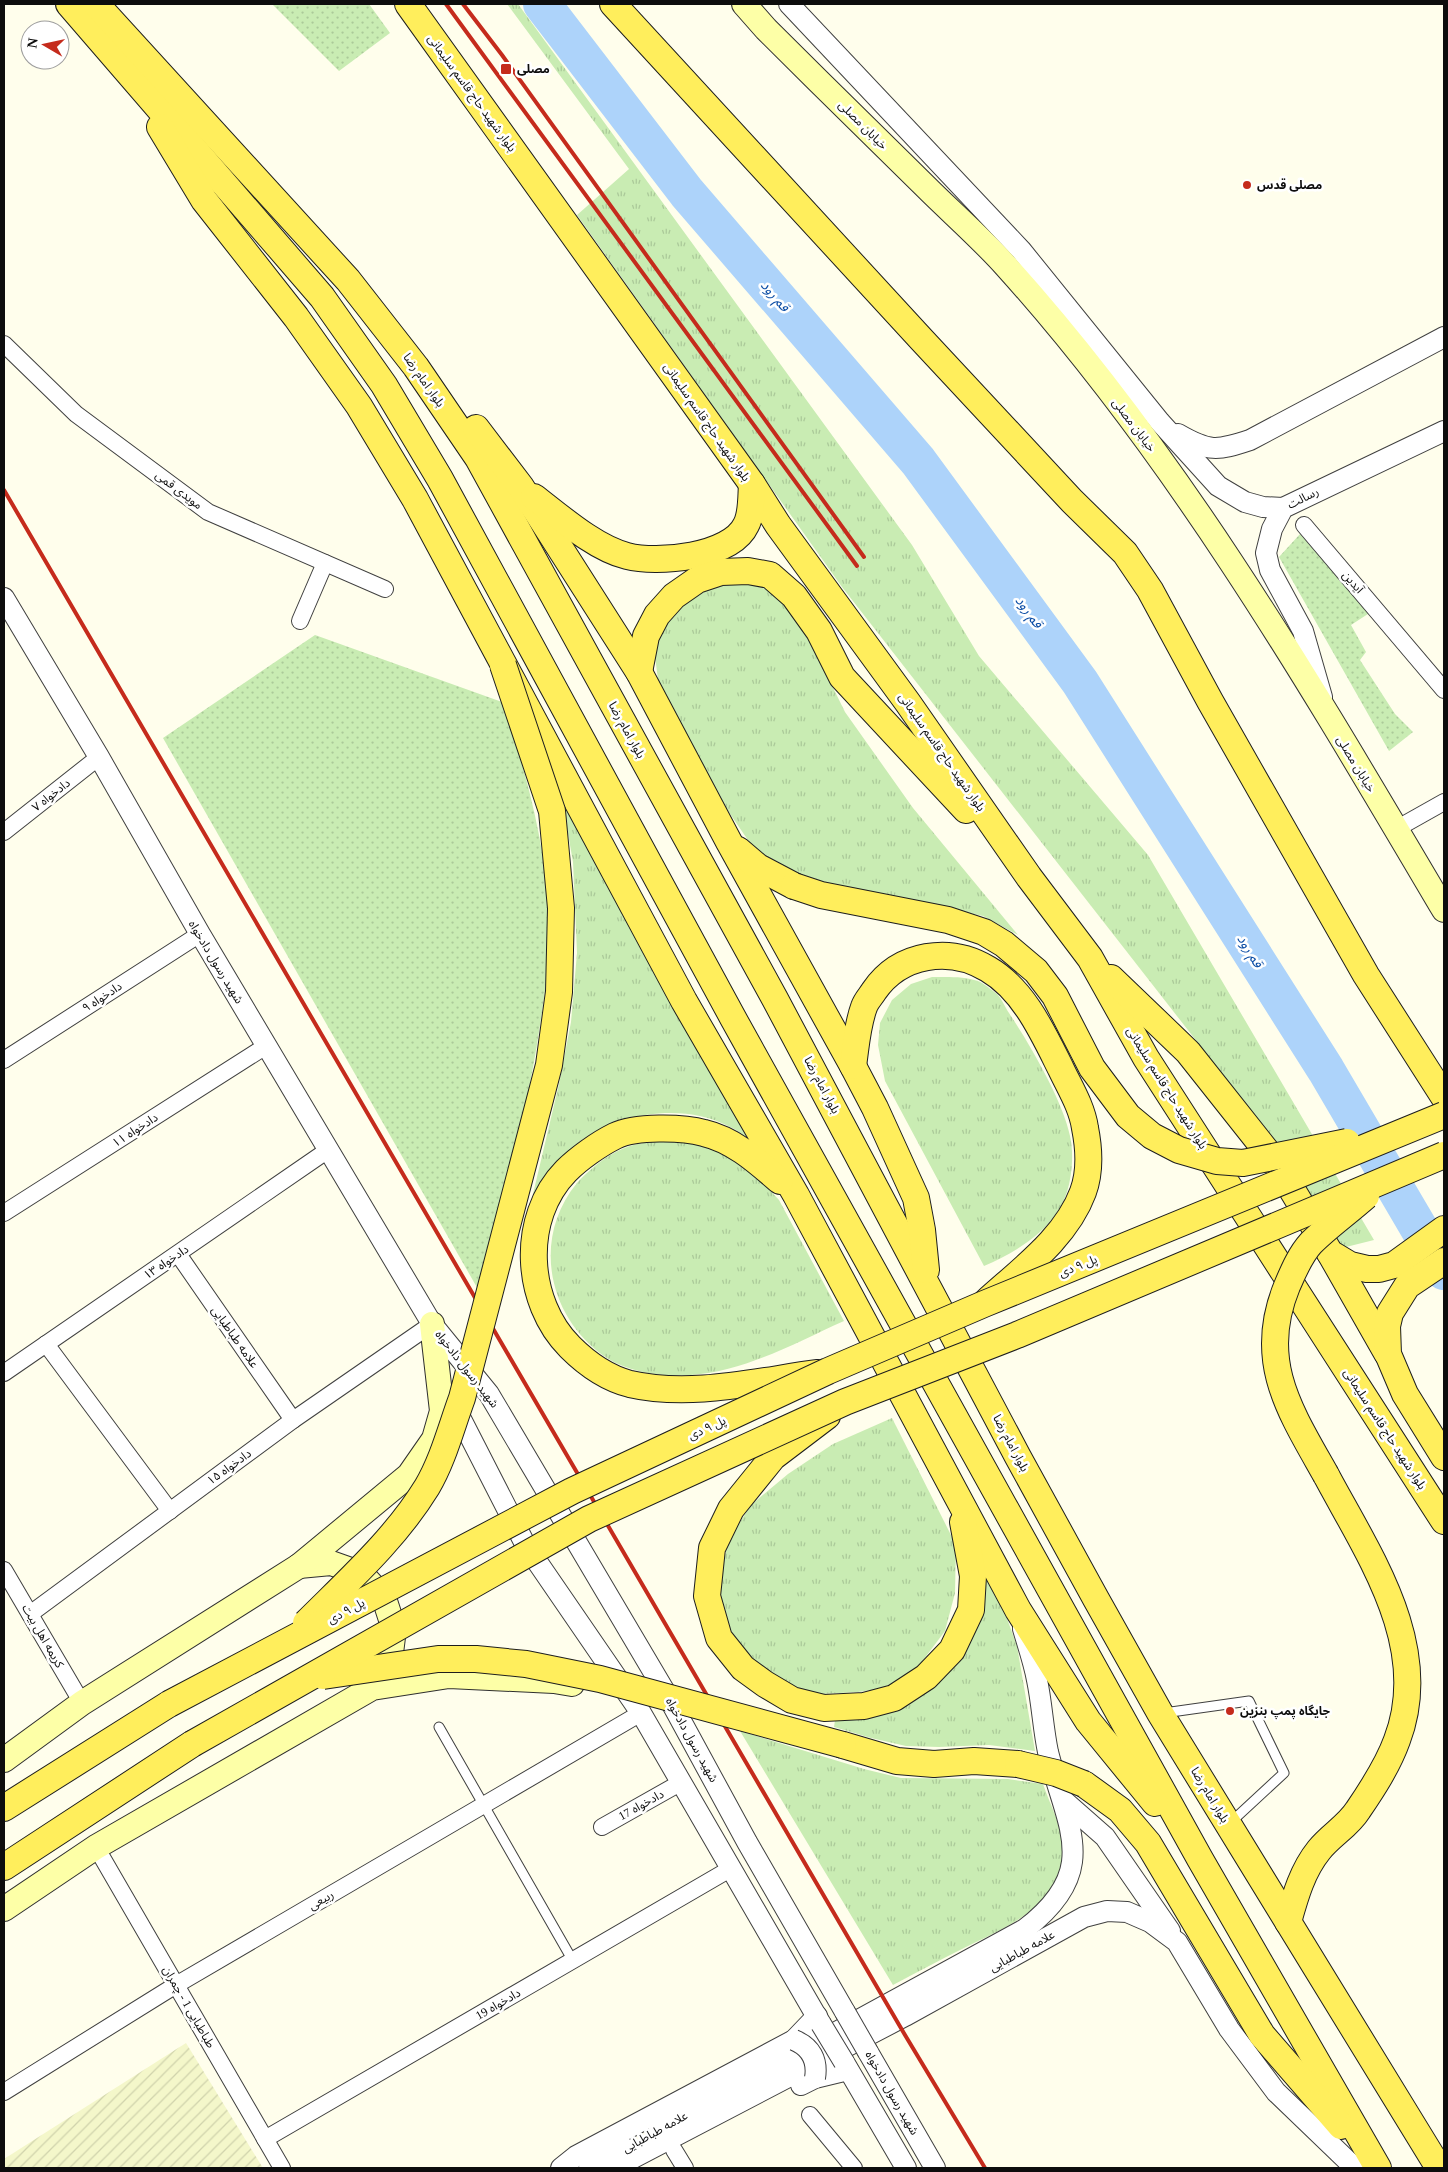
<svg xmlns="http://www.w3.org/2000/svg" width="1448" height="2172" font-family="'Times New Roman','Noto Sans Arabic',serif">
<defs>
<pattern id="farmland-furrows" width="10" height="10" patternUnits="userSpaceOnUse" patternTransform="scale(1.25)"><rect width="10" height="10" fill="#f4f7ca"/><path d="M-1 1l2-2M0 10L10 0M9 11l2-2" fill="none" stroke="#d0d3ac"/></pattern>
<pattern id="grass-tufts" width="24" height="20" patternUnits="userSpaceOnUse" patternTransform="scale(1.25)"><rect width="24" height="20" fill="#c9ecb3"/><path d="M3 7l-1-3M5 7V3M7 7l1-3M15 17l-1-3M17 17v-4M19 17l1-3" fill="none" stroke="#abc999"/></pattern>
<pattern id="park-dots" width="8" height="8" patternUnits="userSpaceOnUse" patternTransform="scale(1.25)"><rect width="8" height="8" fill="#c9ecb3"/><path d="M2 2h.1M6 6h.1" fill="none" stroke="#abc999" stroke-width="1.8" stroke-linecap="round"/></pattern>
</defs>
<rect width="100%" height="100%" fill="#fffeec"/>
<polygon fill="url(#farmland-furrows)" points="186,2043 263,2168 4,2168 4,2159"/>
<g fill="url(#grass-tufts)">
<polygon points="507,4 518,4 912,545 979,656 1148,855 1374,1240 1338,1249 1273,1139 842,587 577,215 629,169"/>
<polygon points="720,581 762,582 785,602 809,639 845,712 913,808 1018,935 983,916 932,905 859,896 790,875 752,846 726,808 658,680 655,656 659,631 681,600"/>
<path d="M 562,800 L 758,1145 C 748,1138 739,1131 728,1126 C 685,1103 621,1112 582,1140 C 562,1154 548,1175 533,1194 L 559,1084 L 571,1022 L 577,953 L 573,862 Z"/>
<path d="M 932,977 C 947,977 964,976 978,981 C 983,983 992,990 997,994 C 1002,999 1005,1007 1009,1013 C 1029,1043 1063,1101 1070,1136 C 1074,1153 1072,1176 1067,1192 C 1054,1230 1018,1251 984,1266 L 885,1081 L 878,1045 L 880,1023 L 892,1000 L 911,984 Z"/>
<path d="M 681,1140 L 716,1149 L 752,1171 L 779,1200 L 844,1321 C 795,1343 746,1371 691,1375 C 664,1377 630,1373 607,1358 C 548,1319 531,1239 577,1183 C 589,1170 605,1156 622,1149 C 641,1141 661,1141 681,1140 Z"/>
<polygon points="892,1418 956,1545 955,1593 945,1631 918,1667 891,1687 858,1692 821,1694 797,1689 768,1672 743,1651 730,1629 720,1597 722,1569 729,1539 751,1505 788,1474 833,1444"/>
<polygon points="987,1575 1005,1613 1017,1646 1035,1751 989,1745 939,1747 906,1746 871,1738 834,1727 835,1720 872,1716 981,1611"/>
<path d="M 740,1731 L 864,1769 L 901,1778 L 1008,1779 L 1043,1784 C 1051,1807 1065,1832 1063,1857 C 1057,1908 1004,1928 964,1948 C 940,1960 917,1972 893,1985 Z"/>
</g>
<g fill="url(#park-dots)">
<polygon points="272,4 369,4 390,33 339,71"/>
<polygon points="1300,534 1371,612 1351,625 1366,652 1360,660 1395,714 1413,732 1389,751 1279,557"/>
<path d="M 315,635 L 502,702 C 526,770 543,836 549,908 C 552,947 546,987 540,1025 C 527,1115 502,1203 479,1291 L 163,738 Z"/>
</g>
<g fill="none" stroke-linecap="round" stroke-linejoin="round">
<polyline stroke="#add3fa" stroke-width="38" points="542,4 687,193 918,461 1080,682 1326,1070 1444,1271"/>
<defs>
<g id="service">
<polyline points="1164,1713 1249,1701 1284,1773 1230,1823"/>
<polyline points="439,1727 573,1961"/>
</g>
<g id="minor">
<polyline points="4,344 76,414 208,512 385,589"/>
<polyline points="1304,525 1444,690"/>
<polyline points="300,621 325,563"/>
<polyline points="1396,829 1444,802"/>
<polyline points="4,832 99,757"/>
<polyline points="4,1060 200,934"/>
<polyline points="4,1213 266,1046"/>
<polyline points="178,1254 293,1420"/>
<polyline points="46,1344 170,1511"/>
<polyline points="4,1373 328,1150"/>
<polyline points="4,1570 82,1703"/>
<polyline points="30,1614 293,1420 432,1324"/>
<polyline points="602,1827 680,1783"/>
<polyline points="96,1847 282,2168"/>
<polyline points="4,2092 176,1985 641,1713"/>
<polyline points="810,2115 854,2168"/>
<polyline points="265,2139 730,1869"/>
<polyline points="674,2150 685,2168"/>
</g>
<g id="tertiary">
<polyline points="789,4 1021,250 1160,422 1218,486 1245,502 1263,507 1283,508"/>
<path d="M 1178,434 C 1209,452 1217,451 1250,440 L 1444,337"/>
<polyline points="4,598 99,757 200,934 432,1324 489,1394 667,1695 747,1842 845,2012"/>
<polyline points="1322,697 1303,631 1270,570 1266,553 1272,529 1283,508 1444,431"/>
<polyline points="456,1402 460,1417 525,1544 641,1713 821,2024"/>
<polyline points="1063,1800 1105,1837 1170,1931"/>
<polyline points="868,2052 935,2168"/>
<polyline points="844,2062 906,2168"/>
<polyline points="801,2085 815,2078 848,2070"/>
<path d="M 659,2129 L 1025,1929 C 1102,1870 1067,1828 1048,1752 C 1043,1728 1042,1704 1037,1680 C 1034,1663 1028,1646 1023,1629"/>
<polyline points="561,2168 576,2156 794,2040 817,2016"/>
<polyline points="589,2168 625,2148"/>
<polyline points="614,2168 905,2016 1084,1917 1107,1911 1127,1912 1150,1922 1177,1942 1229,2029 1276,2092 1355,2168"/>
</g>
<g id="secondary">
<path d="M 744,4 L 766,29 C 819,82 872,134 926,187 C 952,213 981,238 1006,266 C 1180,459 1312,687 1444,910"/>
<polyline points="299,1566 331,1563 362,1574 384,1598 394,1629 390,1661 377,1680"/>
<polyline points="4,1760 82,1703 299,1566 409,1475 434,1439 442,1411 432,1324"/>
<polyline points="4,1909 96,1847 372,1688 449,1676 554,1681 572,1684"/>
</g>
<g id="primary">
<polyline points="69,4 322,297 384,385 440,479 733,1018 1200,1859 1378,2168"/>
<polyline points="96,4 348,280 416,367 478,458 775,999 1018,1457 1096,1599 1160,1713 1439,2168"/>
<polyline points="408,4 752,484 778,525 908,703 1029,877 1090,958 1146,1058 1444,1521"/>
<polyline points="613,4 922,340 1072,501 1125,553 1150,590 1210,701 1366,975 1444,1097"/>
<polyline points="160,127 204,200 296,317 359,406 415,499 684,1001 796,1195 1018,1610 1088,1721 1155,1803"/>
<polyline points="476,428 521,487 639,672 729,842 853,1066 875,1108 916,1198 922,1230 926,1270"/>
<path d="M 534,497 C 560,517 595,548 627,556 C 657,564 731,557 746,525 C 752,514 751,497 752,484"/>
<polyline points="639,672 646,636 657,615 674,596 697,580 721,572 748,571 770,575 794,596 819,631 842,677 966,810"/>
<polyline points="738,850 758,867 794,886"/>
<polyline points="1111,978 1188,1052 1276,1163 1330,1253 1350,1265 1367,1269 1379,1269 1394,1265 1444,1229"/>
<path d="M 853,1066 C 856,1046 857,1026 864,1007 C 866,1001 871,996 874,991 C 900,953 950,946 988,969 C 1024,990 1043,1033 1061,1069 C 1070,1088 1082,1107 1085,1128 C 1089,1148 1090,1173 1083,1192 C 1066,1238 1021,1270 986,1302"/>
<path d="M 780,1181 C 758,1162 734,1140 704,1133 C 683,1127 635,1126 615,1136 C 599,1144 579,1158 566,1171 C 520,1218 525,1302 570,1347 C 586,1363 607,1378 630,1384 C 691,1398 757,1381 818,1373"/>
<polyline points="1330,1253 1387,1353"/>
<polyline points="1444,1261 1407,1286 1390,1313 1387,1326 1388,1354 1405,1394 1444,1457"/>
<polyline points="827,1416 773,1457 731,1509 712,1548 707,1596 719,1638 743,1668 765,1684 792,1700 824,1708 864,1706 894,1698 926,1677 952,1650 971,1610 973,1576 963,1522"/>
<polyline points="843,1745 897,1761 934,1764 974,1761 1018,1764"/>
<polyline points="1084,1784 1120,1810 1148,1843 1262,2035 1341,2126"/>
<polyline points="4,1808 169,1704"/>
<polyline points="4,1867 192,1744"/>
<path d="M 1288,1922 C 1295,1897 1302,1871 1319,1850 C 1331,1835 1348,1826 1358,1810 C 1373,1788 1388,1765 1397,1740 C 1433,1646 1368,1554 1326,1475"/>
</g>
</defs>
<use href="#service" stroke="#404040" stroke-width="11"/>
<use href="#minor" stroke="#404040" stroke-width="18"/>
<use href="#tertiary" stroke="#404040" stroke-width="22"/>
<use href="#secondary" stroke="#2f2f2f" stroke-width="26"/>
<use href="#primary" stroke="#1e1e1e" stroke-width="28"/>
<use href="#service" stroke="#fff" stroke-width="9"/>
<use href="#minor" stroke="#fff" stroke-width="16"/>
<use href="#tertiary" stroke="#fff" stroke-width="20"/>
<use href="#secondary" stroke="#fdffa7" stroke-width="24"/>
<use href="#primary" stroke="#ffee5c" stroke-width="26"/>
<g stroke="#c52b1c" stroke-width="4">
<polyline points="446,4 857,566"/>
<polyline points="463,4 502,55 864,557"/>
<polyline points="4,490 905,2035 985,2168"/>
</g>
<defs>
<g id="tertiary-bridge">
<polyline points="845,2012 868,2052"/>
<polyline points="821,2024 844,2062"/>
<path d="M 794,2040 C 811,2047 818,2060 815,2078"/>
</g>
<g id="primary-bridge">
<polyline points="794,886 821,895 948,920 984,932 1004,944 1036,971 1055,996 1092,1068 1128,1116 1152,1136 1179,1150 1217,1161 1243,1163 1347,1142"/>
<path d="M 1326,1475 C 1290,1411 1256,1361 1287,1286 C 1293,1272 1300,1255 1311,1243 C 1328,1226 1348,1212 1366,1196"/>
<path d="M 306,1623 C 349,1580 395,1539 427,1487 C 443,1460 451,1428 462,1398 L 549,1065 L 559,992 L 561,908 L 552,811 L 503,665"/>
<polyline points="323,1676 438,1659 476,1659 526,1664 600,1679 843,1745"/>
<polyline points="169,1704 572,1491 828,1371 984,1304 1444,1115"/>
<polyline points="192,1744 589,1519 845,1402 1017,1335 1444,1155"/>
<polyline points="1018,1764 1056,1773 1084,1784"/>
</g>
</defs>
<use href="#tertiary-bridge" stroke="#404040" stroke-width="22" stroke-linecap="butt"/>
<use href="#primary-bridge" stroke="#1e1e1e" stroke-width="28" stroke-linecap="butt"/>
<use href="#tertiary-bridge" stroke="#fff" stroke-width="20"/>
<use href="#primary-bridge" stroke="#ffee5c" stroke-width="26"/>
</g>
<g fill="#c52b1c" stroke="#fff" stroke-width="2">
<rect x="500" y="63" width="12" height="12" rx="2.5"/>
<circle cx="1247" cy="185" r="5"/>
<circle cx="1230" cy="1711" r="5"/>
</g>
<g text-anchor="middle" dominant-baseline="central" stroke-width="5" stroke-linejoin="round" paint-order="stroke">
<g font-size="12" font-weight="bold" fill="#0d0d0d" stroke="#fff" text-anchor="start">
<text x="517" y="69">مصلی</text>
<text x="1257" y="185">مصلی قدس</text>
<text x="1240" y="1711">جایگاه پمپ بنزین</text>
</g>
<g font-size="12" fill="#0d0d0d" stroke="#fff">
<text transform="translate(472 93) rotate(54)">بلوار شهید حاج قاسم سلیمانی</text>
<text transform="translate(863 125) rotate(45)">خیابان مصلی</text>
<text transform="translate(424 380) rotate(55)">بلوار امام رضا</text>
<text transform="translate(707 422) rotate(55)">بلوار شهید حاج قاسم سلیمانی</text>
<text transform="translate(1134 425) rotate(53)">خیابان مصلی</text>
<text transform="translate(179 490) rotate(37)">مویدی قمی</text>
<text transform="translate(1303 498) rotate(-27)">رسالت</text>
<text transform="translate(1353 582) rotate(49)">آیدین</text>
<text transform="translate(627 730) rotate(61)">بلوار امام رضا</text>
<text transform="translate(942 752) rotate(55)">بلوار شهید حاج قاسم سلیمانی</text>
<text transform="translate(1356 764) rotate(59)">خیابان مصلی</text>
<text transform="translate(51 795) rotate(-38)">دادخواه ۷</text>
<text transform="translate(216 962) rotate(59)">شهید رسول دادخواه</text>
<text transform="translate(102 997) rotate(-33)">دادخواه ۹</text>
<text transform="translate(822 1085) rotate(62)">بلوار امام رضا</text>
<text transform="translate(1167 1088) rotate(58)">بلوار شهید حاج قاسم سلیمانی</text>
<text transform="translate(135 1130) rotate(-33)">دادخواه ۱۱</text>
<text transform="translate(166 1262) rotate(-34)">دادخواه ۱۳</text>
<text transform="translate(1078 1266) rotate(-22)">پل ۹ دی</text>
<text transform="translate(235 1337) rotate(55)">علامه طباطبایی</text>
<text transform="translate(467 1369) rotate(52)">شهید رسول دادخواه</text>
<text transform="translate(707 1428) rotate(-25)">پل ۹ دی</text>
<text transform="translate(1385 1429) rotate(57)">بلوار شهید حاج قاسم سلیمانی</text>
<text transform="translate(1011 1443) rotate(62)">بلوار امام رضا</text>
<text transform="translate(229 1467) rotate(-36)">دادخواه ۱۵</text>
<text transform="translate(346 1611) rotate(-28)">پل ۹ دی</text>
<text transform="translate(43 1636) rotate(60)">کریمه اهل بیت</text>
<text transform="translate(692 1740) rotate(61)">شهید رسول دادخواه</text>
<text transform="translate(1210 1795) rotate(59)">بلوار امام رضا</text>
<text transform="translate(641 1805) rotate(-29)">دادخواه 17</text>
<text transform="translate(321 1900) rotate(-30)">ربیعی</text>
<text transform="translate(1022 1951) rotate(-29)">علامه طباطبایی</text>
<text transform="translate(498 2004) rotate(-30)">دادخواه 19</text>
<text transform="translate(189 2007) rotate(60)">طباطبایی 1 - چمران</text>
<text transform="translate(892 2093) rotate(60)">شهید رسول دادخواه</text>
<text transform="translate(655 2132) rotate(-29)">علامه طباطبایی</text>
</g>
<g font-size="14" font-style="italic" fill="#0e4fa6" stroke="#fff">
<text transform="translate(775 296) rotate(49)">قم رود</text>
<text transform="translate(1029 612) rotate(54)">قم رود</text>
<text transform="translate(1250 951) rotate(58)">قم رود</text>
</g>
</g>
<rect width="1448" height="2172" fill="none" stroke="#0d0d0d" stroke-width="10"/>
<g transform="translate(45 45) rotate(279)"><circle r="24" fill="#ffffff" stroke="#9e9e9e"/>
<path d="M0-4L9 19L0 12L-9 19Z" fill="#c52b1c"/>
<text y="-8" font-size="14" font-weight="bold" text-anchor="middle" fill="#0d0d0d">N</text>
</g>
</svg>
